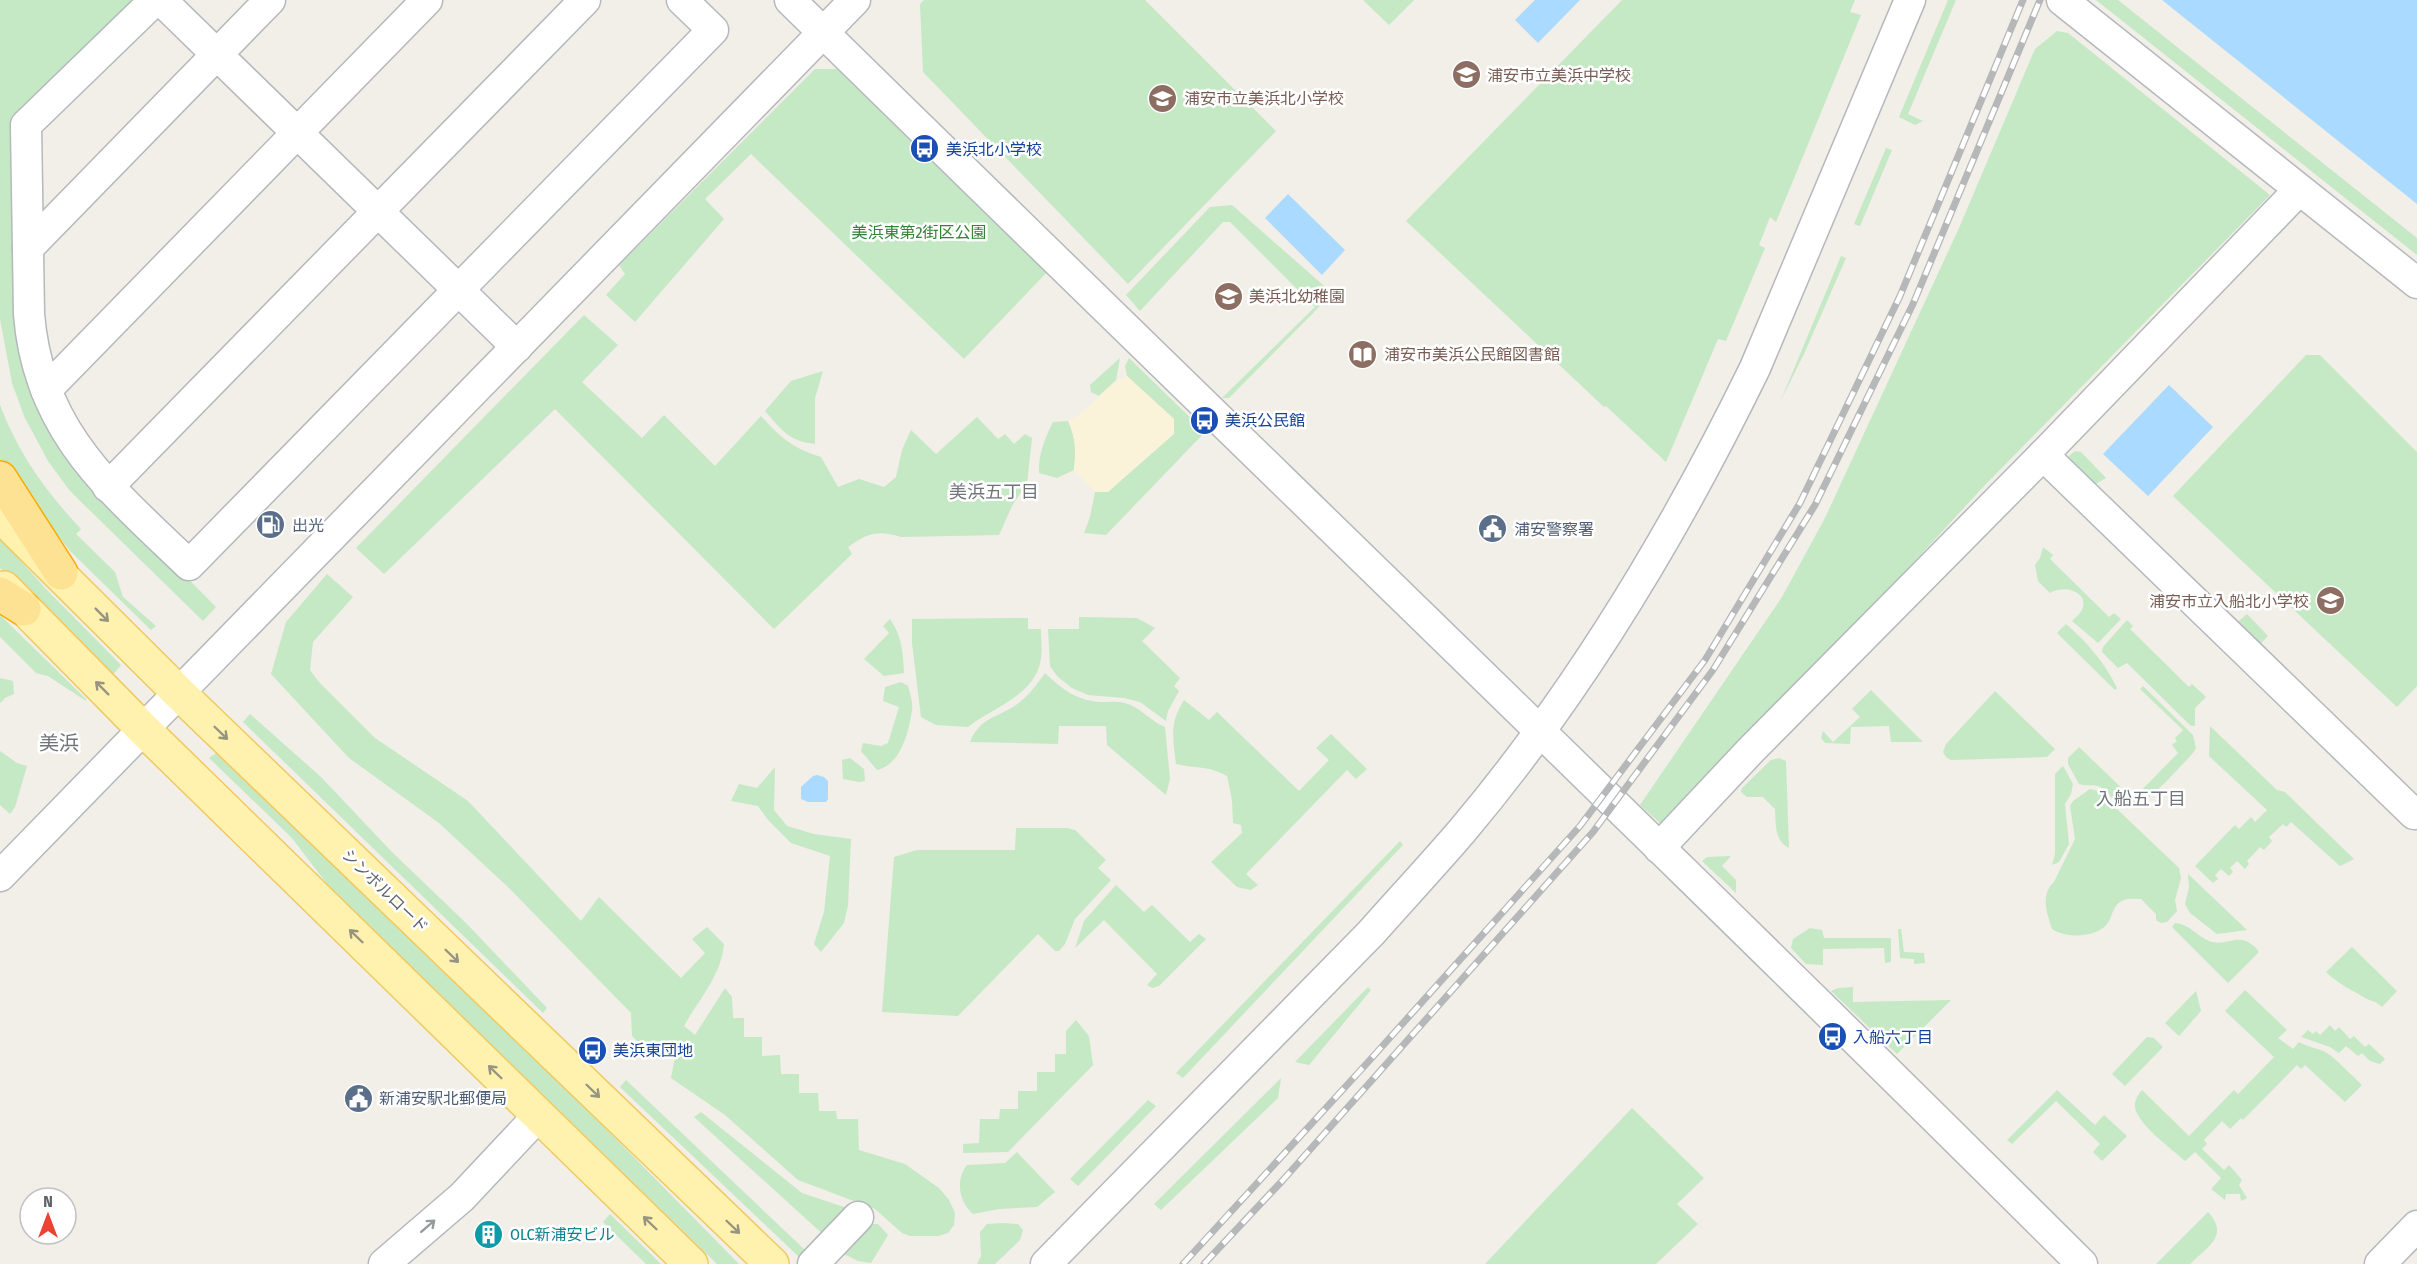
<svg xmlns="http://www.w3.org/2000/svg" width="2417" height="1264" font-family="'Fira Sans Condensed','Noto Sans JP',sans-serif">
<rect width="100%" height="100%" fill="#f1efe8"/>
<g fill="#c5e8c5">
<polygon points="0,0 139,0 17,125 19,316 83,473 216,607 203,621 70,491 48,461 24,416 12,383 0,319"/>
<polygon points="924,0 1145,0 1276,131 1128,284 923,72 920,4"/>
<polygon points="1363,0 1414,0 1389,25"/>
<polygon points="1622,0 1855,0 1850,12 1861,15 1776,222 1770,217 1759,245 1765,248 1726,341 1718,339 1666,462 1606,406 1604,407 1406,221"/>
<polygon points="1948,0 1956,0 1908,114 1923,121 1915,125 1899,117"/>
<polygon points="2096,0 2118,0 2417,238 2417,255"/>
<polygon points="2057,31 2068,33 2270,195 1985,485 1753,736 1661,824 1640,805 1782,597 1825,518 1959,228 2035,49"/>
<polygon points="815,69 837,69 1048,271 964,359 751,154 705,199 724,219 635,322 606,295 625,274 619,265"/>
<polygon points="1886,148 1892,150 1860,226 1854,224"/>
<polygon points="1232,205 1331,292 1317,309 1229,398 1222,398 1315,307 1230,222 1223,222 1140,311 1126,295 1210,207"/>
<polygon points="1841,256 1846,258 1804,354 1781,400"/>
<path d="M 584,315 L 618,345 L 582,382 L 642,438 L 664,415 L 715,466 L 761,416 C 781,438 792,448 821,457 L 838,487 L 859,479 L 884,487 L 896,477 L 902,450 L 911,430 L 936,454 L 977,417 L 998,439 L 1005,434 L 1014,444 L 1025,434 L 1032,438 L 1027,483 L 1012,506 L 999,535 L 901,537 C 877,530 868,533 848,547 L 852,554 L 774,629 L 555,409 L 384,574 L 356,548 Z"/>
<polygon points="2306,355 2320,355 2417,452 2417,686 2397,707 2173,496"/>
<polygon points="1120,358 1116,380 1099,396 1091,392 1090,385"/>
<polygon points="1129,358 1205,432 1106,535 1084,533 1090,517 1095,492 1108,492 1174,419 1127,376 1125,366"/>
<path d="M 823,371 L 815,398 L 815,444 C 788,441 782,430 765,411 L 791,381 Z"/>
<path d="M 0,405 C 18,453 46,492 81,529 L 76,534 L 115,572 L 123,597 L 156,626 L 151,630 L 71,552 L 13,478 L 0,459 Z"/>
<path d="M 1068,421 C 1076,438 1076,451 1074,470 L 1057,478 L 1039,473 C 1038,455 1045,438 1053,422 Z"/>
<polygon points="2075,451 2081,452 2106,478 2094,485 2067,458"/>
<polygon points="0,538 46,589 121,665 111,677 0,568"/>
<path d="M 2043,547 L 2053,555 L 2050,559 L 2109,617 L 2114,613 L 2121,619 L 2098,643 L 2072,621 C 2075,618 2080,614 2082,610 C 2090,592 2064,584 2050,593 L 2038,581 L 2035,565 L 2040,558 Z"/>
<path d="M 327,574 L 353,597 L 313,642 L 310,670 L 319,682 L 375,738 L 468,801 L 581,921 L 599,897 L 681,978 L 705,953 L 692,939 L 707,927 L 724,944 C 721,976 699,999 684,1026 L 695,1035 L 725,988 L 732,997 L 733,1018 L 744,1018 L 744,1037 L 762,1037 L 762,1056 L 780,1055 L 781,1074 L 799,1074 L 799,1093 L 818,1093 L 819,1111 L 836,1111 L 837,1119 L 858,1119 L 859,1150 L 905,1164 L 939,1188 L 949,1200 L 955,1213 L 954,1225 L 948,1233 L 938,1236 L 910,1236 L 902,1233 L 875,1209 L 798,1180 L 725,1115 L 671,1078 L 676,1052 L 664,1047 L 644,1048 L 632,1036 L 631,1013 L 509,888 L 439,823 L 349,758 L 271,674 L 286,622 Z"/>
<polygon points="2247,614 2268,636 2255,649 2249,642 2253,637 2240,625 2237,628 2233,626"/>
<polygon points="0,615 86,699 86,701 48,676 36,673 0,637"/>
<polygon points="1079,617 1137,618 1155,628 1142,641 1180,678 1174,686 1179,691 1168,711 1166,721 1140,702 1124,698 1088,695 1072,688 1057,676 1050,666 1048,629 1079,629"/>
<path d="M 1028,618 L 1028,629 L 1041,629 C 1041,640 1043,655 1039,667 C 1029,697 991,709 968,727 L 936,725 L 921,717 L 912,643 L 912,619 Z"/>
<path d="M 890,619 C 902,636 903,653 904,673 L 884,676 L 864,659 L 889,633 L 883,626 Z"/>
<polygon points="2127,620 2133,626 2130,629 2189,687 2192,684 2206,697 2195,708 2195,726 2191,726 2127,663 2118,668 2102,652 2103,647"/>
<path d="M 2066,624 C 2088,643 2104,662 2117,688 L 2115,690 L 2057,633 Z"/>
<path d="M 1045,673 C 1062,689 1077,701 1101,702 C 1109,702 1118,701 1125,703 C 1140,707 1150,721 1165,727 L 1170,779 L 1166,795 L 1107,745 L 1106,726 L 1059,726 L 1058,744 L 970,742 C 981,715 1001,718 1020,702 C 1030,694 1038,683 1045,673 Z"/>
<polygon points="0,678 13,681 14,694 5,698 0,703"/>
<path d="M 901,682 L 908,686 C 910,693 913,702 912,710 C 909,731 901,765 877,770 L 861,751 L 863,743 L 881,746 L 888,743 L 899,707 L 883,701 L 885,687 Z"/>
<path d="M 2143,686 L 2193,735 L 2196,748 L 2193,753 C 2180,766 2140,815 2122,807 C 2114,803 2109,792 2102,788 C 2095,783 2087,787 2079,784 L 2068,764 L 2068,758 L 2079,747 L 2133,799 L 2178,753 L 2172,745 L 2177,741 L 2175,738 L 2183,730 L 2140,689 Z"/>
<polygon points="1871,690 1923,742 1891,742 1889,726 1851,727 1850,744 1825,743 1821,738 1823,731 1833,742 1860,717 1852,709"/>
<polygon points="1995,691 2055,749 2047,757 1951,760 1946,757 1943,752 1946,744"/>
<path d="M 1184,700 L 1209,720 L 1217,712 L 1299,791 L 1329,760 L 1316,748 L 1331,734 L 1367,769 L 1356,779 L 1347,770 L 1246,874 L 1258,885 L 1251,890 L 1237,887 L 1211,862 L 1242,833 L 1241,825 L 1233,823 L 1232,800 L 1227,776 C 1207,765 1197,769 1176,764 C 1173,738 1169,724 1184,700 Z"/>
<polygon points="250,714 321,777 392,852 468,925 547,1008 543,1013 243,722"/>
<polygon points="2210,726 2277,790 2285,792 2354,859 2340,866 2291,822 2286,827 2283,824 2269,837 2272,841 2264,850 2260,847 2247,861 2249,864 2245,869 2237,861 2230,868 2233,872 2229,876 2221,869 2215,875 2218,879 2213,883 2195,866 2235,825 2239,829 2251,817 2255,822 2267,810 2209,756"/>
<polygon points="222,749 564,1086 739,1264 717,1264 330,888 292,838 209,758"/>
<polygon points="0,751 17,763 27,766 15,807 10,814 0,805"/>
<polygon points="850,758 864,769 865,781 859,782 843,779 842,760"/>
<path d="M 1779,758 L 1786,761 L 1789,848 C 1774,841 1776,823 1775,809 L 1763,797 L 1747,797 L 1741,792 L 1742,788 L 1771,760 Z"/>
<polygon points="2063,766 2073,784 2071,794 2065,804 2069,844 2059,862 2052,865 2055,854 2055,774"/>
<polygon points="775,767 774,810 787,826 814,834 851,839 848,905 844,923 821,952 814,944 824,912 830,856 791,843 768,820 758,806 731,801 739,784 757,788"/>
<path d="M 2090,789 L 2098,791 L 2179,868 L 2181,878 L 2175,900 L 2177,911 L 2167,922 L 2161,923 L 2156,920 L 2156,914 L 2141,899 C 2135,899 2127,898 2122,901 C 2113,905 2113,914 2109,921 C 2100,938 2066,939 2052,929 C 2047,913 2040,895 2054,882 L 2075,839 L 2070,806 L 2073,801 Z"/>
<polygon points="1016,828 1067,828 1075,830 1106,860 1098,868 1111,880 1075,919 1065,944 1059,951 1055,951 1038,934 958,1016 882,1012 894,857 917,850 1015,850"/>
<polygon points="1400,841 1403,845 1183,1078 1176,1073"/>
<polygon points="1731,856 1722,866 1736,880 1736,893 1702,861 1707,857"/>
<polygon points="2188,874 2247,930 2217,934 2190,913 2185,904 2189,887"/>
<polygon points="1116,885 1144,912 1152,905 1190,942 1199,934 1206,939 1159,986 1152,988 1147,985 1157,974 1104,920 1075,948 1084,921"/>
<path d="M 2175,923 C 2189,924 2197,936 2209,941 C 2229,948 2238,929 2258,950 L 2258,953 L 2228,983 L 2172,927 Z"/>
<polygon points="1810,928 1822,930 1824,938 1891,938 1891,962 1885,963 1884,948 1823,949 1823,965 1806,964 1791,948 1793,939"/>
<polygon points="1898,929 1901,929 1904,952 1924,953 1925,963 1914,964 1914,959 1900,958"/>
<path d="M 2352,947 L 2397,991 L 2382,1007 C 2375,1000 2372,1002 2365,998 C 2352,990 2337,983 2326,972 Z"/>
<polygon points="1368,987 1371,990 1309,1065 1295,1062"/>
<polygon points="1853,987 1853,1002 1951,1000 1897,1054 1831,991 1838,988"/>
<path d="M 2245,990 L 2287,1030 L 2278,1038 L 2293,1049 L 2299,1042 C 2309,1048 2321,1048 2330,1055 C 2341,1064 2351,1075 2362,1085 L 2345,1102 L 2305,1065 L 2301,1069 L 2297,1065 L 2243,1120 L 2241,1118 L 2230,1129 L 2222,1121 L 2204,1140 L 2207,1144 L 2202,1149 L 2224,1170 L 2229,1165 L 2242,1180 L 2239,1185 L 2247,1198 L 2241,1201 L 2240,1194 L 2226,1194 L 2225,1200 L 2211,1189 L 2221,1178 L 2195,1152 L 2185,1161 C 2172,1149 2137,1124 2135,1107 C 2134,1101 2138,1095 2142,1090 L 2189,1136 L 2234,1090 L 2238,1094 L 2274,1057 L 2225,1011 Z"/>
<polygon points="2196,991 2201,1011 2179,1036 2165,1023"/>
<polygon points="1076,1020 1089,1036 1093,1065 1008,1152 963,1153 963,1144 979,1143 980,1119 999,1119 1000,1109 1018,1109 1018,1091 1037,1091 1037,1072 1055,1072 1055,1054 1066,1054 1066,1031"/>
<polygon points="2330,1025 2335,1031 2339,1027 2350,1039 2354,1036 2365,1047 2369,1044 2385,1059 2380,1064 2370,1061 2362,1053 2358,1056 2346,1046 2339,1053 2330,1047 2301,1037 2308,1030 2313,1034 2316,1031 2320,1035"/>
<polygon points="2147,1037 2154,1038 2163,1047 2125,1086 2112,1074"/>
<polygon points="1281,1078 1278,1098 1161,1210 1154,1204"/>
<polygon points="626,1080 805,1250 799,1257 620,1087"/>
<polygon points="2057,1090 2095,1125 2104,1115 2127,1136 2102,1161 2093,1152 2100,1144 2056,1101 2012,1144 2007,1140"/>
<polygon points="1148,1100 1156,1106 1078,1186 1070,1179"/>
<polygon points="1632,1108 1704,1178 1677,1204 1698,1224 1656,1264 1485,1264"/>
<polygon points="701,1112 802,1193 847,1208 827,1238 694,1117"/>
<path d="M 1017,1152 L 1055,1192 L 1037,1207 L 999,1209 L 973,1214 C 959,1202 955,1180 967,1165 L 1005,1163 Z"/>
<path d="M 2208,1212 C 2230,1236 2207,1247 2190,1264 L 2156,1264 Z"/>
<polygon points="610,1214 661,1264 646,1264 603,1222"/>
<polygon points="1003,1223 1018,1224 1023,1230 1020,1240 995,1264 977,1264 981,1256 980,1232 987,1224"/>
<polygon points="870,1224 878,1224 888,1235 871,1263 858,1261 842,1253"/>
</g>
<path fill="#fbf3d9" d="M 1127,376 L 1174,419 L 1174,434 L 1108,492 L 1095,492 L 1074,470 C 1076,451 1076,438 1068,421 C 1091,411 1103,385 1127,376 Z"/>
<g fill="#aadaff">
<polygon points="1535,0 1580,0 1538,43 1515,20"/>
<polygon points="2162,0 2417,0 2417,204"/>
<polygon points="1288,194 1345,250 1322,275 1265,218"/>
<polygon points="2169,385 2213,427 2148,496 2103,454"/>
<polygon points="817,775 824,777 828,781 828,799 826,802 808,802 801,799 801,787 813,776"/>
</g>
<g fill="none" stroke-linecap="round" stroke-linejoin="round">
<defs>
<g id="minor">
<path d="M 155,0 L 26,125 L 29,314 C 38,431 110,489 189,565 L 713,30 L 682,0"/>
<polyline points="161,0 517,347"/>
<path d="M 790,0 C 1220,422 1655,839 2082,1264"/>
<polyline points="2062,0 2417,283"/>
<polyline points="28,248 270,0"/>
<polyline points="46,390 427,0"/>
<polyline points="2043,455 2414,814 2417,811"/>
<polyline points="108,487 585,0"/>
<polyline points="1659,848 1751,750 2043,455 2299,190"/>
<polyline points="0,876 855,0"/>
<polyline points="384,1264 462,1197 539,1115"/>
<polyline points="813,1264 858,1217"/>
<path d="M 1046,1264 L 1371,933 C 1401,899 1432,866 1462,831 C 1580,691 1675,532 1755,368 L 1910,0"/>
<polyline points="2380,1264 2417,1226"/>
</g>
<g id="major">
<polyline points="0,515 179,693 772,1264"/>
<polyline points="4,588 143,729 691,1264"/>
</g>
<g id="highway">
<polyline points="0,478 61,573"/>
<polyline points="0,594 24,609"/>
</g>
</defs>
<use href="#minor" stroke="#b5b8bc" stroke-width="33"/>
<use href="#major" stroke="#f2c960" stroke-width="36"/>
<use href="#highway" stroke="#f9ab00" stroke-width="36"/>
<use href="#minor" stroke="#fff" stroke-width="30"/>
<use href="#major" stroke="#fff2af" stroke-width="33"/>
<use href="#highway" stroke="#fde293" stroke-width="33"/>
<defs>
<g id="rail">
<polyline points="1183,1264 1369,1061 1580,826 1705,660 1800,503 1900,296 2023,0"/>
<polyline points="1204,1264 1283,1180 1593,832 1713,670 1815,505 1913,304 2040,0"/>
</g>
</defs>
<use href="#rail" stroke="#b6b7b8" stroke-width="7"/>
<use href="#rail" stroke="#fff" stroke-width="4.5" stroke-dasharray="14" stroke-linecap="butt"/>
</g>
<defs><path id="oneway-shaft" d="M-6 0H5M1.5-3L5.5 0L1.5 3" fill="none" stroke-width="1.6" stroke-linecap="round" stroke-linejoin="round" transform="scale(1.5)"/></defs>
<g stroke="#979581">
<use href="#oneway-shaft" transform="translate(102 615) rotate(45)"/>
<use href="#oneway-shaft" transform="translate(102 688) rotate(-135)"/>
<use href="#oneway-shaft" transform="translate(221 733) rotate(44)"/>
<use href="#oneway-shaft" transform="translate(356 936) rotate(-136)"/>
<use href="#oneway-shaft" transform="translate(452 956) rotate(44)"/>
<use href="#oneway-shaft" transform="translate(495 1072) rotate(-136)"/>
<use href="#oneway-shaft" transform="translate(593 1091) rotate(44)"/>
<use href="#oneway-shaft" transform="translate(650 1223) rotate(-136)"/>
<use href="#oneway-shaft" transform="translate(733 1227) rotate(44)"/>
</g>
<use stroke="#979a9d" href="#oneway-shaft" transform="translate(428 1226) rotate(-41)"/>
<defs>
<symbol id="school-disc" viewBox="-11 -11 22 22"><circle r="9.5" fill="#8d6e63" stroke="#fff"/><path d="M0-5L7-2L0 1L-7-2ZM-4 1L0 2.5L4 1V4Q0 6-4 4Z" fill="#fff"/></symbol>
<symbol id="bus-disc" viewBox="-11 -11 22 22"><circle r="9.5" fill="#1a4fb4" stroke="#fff"/><path d="M-5-6H5V4H4V6H2V4H-2V6H-4V4H-5ZM-3.5-4V0h7V-4ZM-3.5 1.2v1.5H-2V1.2ZM2 1.2v1.5H3.5V1.2Z" fill="#fff"/></symbol>
<symbol id="library-disc" viewBox="-11 -11 22 22"><circle r="9.5" fill="#8d6e63" stroke="#fff"/><path d="M-6-4Q-3-5.5-.7-3.5V5Q-3 3-6 4ZM6-4Q3-5.5 .7-3.5V5Q3 3 6 4Z" fill="#fff"/></symbol>
<symbol id="fuel-disc" viewBox="-11 -11 22 22"><circle r="9.5" fill="#5c6f8a" stroke="#fff"/><path d="M-5.5-6h7V0h2V4h1.3V-2.5L3-4.5l.8-.8L6-3V5H2.5V1h-1V6h-7ZM-4.2-4.7v3.2H.2V-4.7Z" fill="#fff"/></symbol>
<symbol id="civic-disc" viewBox="-11 -11 22 22"><circle r="9.5" fill="#5c6f8a" stroke="#fff"/><path d="M-.6-6.5H3V-4.5H.6V-3L4-1V1h2V6H-6V1h2V-1L-.6-3ZM-1.2 2.5V6h2.4V2.5Z" fill="#fff"/></symbol>
<symbol id="building-disc" viewBox="-11 -11 22 22"><circle r="9.5" fill="#0f9aa8" stroke="#fff"/><path d="M-4-6H4V6H1V3H-1V6H-4ZM-2.5-4.3h1.7v1.8h-1.7ZM.8-4.3h1.7v1.8H.8ZM-2.5-1h1.7V.8h-1.7ZM.8-1h1.7V.8H.8Z" fill="#fff"/></symbol>
</defs>
<g fill-rule="evenodd">
<use href="#school-disc" x="1450" y="58" width="33" height="33"/>
<use href="#school-disc" x="1146" y="82" width="33" height="33"/>
<use href="#bus-disc" x="908" y="132" width="33" height="33"/>
<use href="#school-disc" x="1212" y="280" width="33" height="33"/>
<use href="#library-disc" x="1346" y="338" width="33" height="33"/>
<use href="#bus-disc" x="1188" y="404" width="33" height="33"/>
<use href="#fuel-disc" x="254" y="508" width="33" height="33"/>
<use href="#civic-disc" x="1476" y="512" width="33" height="33"/>
<use href="#school-disc" x="2314" y="584" width="33" height="33"/>
<use href="#bus-disc" x="1816" y="1020" width="33" height="33"/>
<use href="#bus-disc" x="576" y="1034" width="33" height="33"/>
<use href="#civic-disc" x="342" y="1082" width="33" height="33"/>
<use href="#building-disc" x="472" y="1218" width="33" height="33"/>
</g>
<g text-anchor="middle" dominant-baseline="central" stroke-width="5" stroke-linejoin="round" paint-order="stroke">
<g font-size="16" fill="#785e54" stroke="#fff" text-anchor="start">
<text x="1487" y="75">浦安市立美浜中学校</text>
<text x="1184" y="98">浦安市立美浜北小学校</text>
<text x="1249" y="296">美浜北幼稚園</text>
<text x="1384" y="354">浦安市美浜公民館図書館</text>
<text x="2309" y="601" text-anchor="end">浦安市立入船北小学校</text>
</g>
<g font-size="16" fill="#164399" stroke="#fff" text-anchor="start">
<text x="946" y="149">美浜北小学校</text>
<text x="1225" y="420">美浜公民館</text>
<text x="1853" y="1037">入船六丁目</text>
<text x="613" y="1050">美浜東団地</text>
</g>
<g font-size="16" fill="#348238" stroke="#fff">
<text x="919" y="232">美浜東第2街区公園</text>
</g>
<g font-size="16" fill="#4e5e75" stroke="#fff" text-anchor="start">
<text x="292" y="525">出光</text>
<text x="1514" y="529">浦安警察署</text>
<text x="379" y="1098">新浦安駅北郵便局</text>
</g>
<g font-size="16" fill="#5f6368" stroke="#fff">
<text transform="translate(385 891) rotate(44)">シンボルロード</text>
</g>
<g font-size="16" fill="#0d838f" stroke="#fff" text-anchor="start">
<text x="510" y="1234">OLC新浦安ビル</text>
</g>
<g font-size="18" fill="#70757a" stroke="#fff">
<text x="994" y="492">美浜五丁目</text>
<text x="2141" y="799">入船五丁目</text>
</g>
<g font-size="20" fill="#70757a" stroke="#fff">
<text x="59" y="743">美浜</text>
</g>
</g>
<g transform="translate(48 1216)"><circle r="28" fill="#ffffff" stroke="#bfc1c3" stroke-width="1.5"/>
<path d="M0-4.5L10 22L0 15L-10 22Z" fill="#ea4335"/>
<text y="-9" font-size="16" font-weight="bold" text-anchor="middle" fill="#5f6368">N</text>
</g>
</svg>
